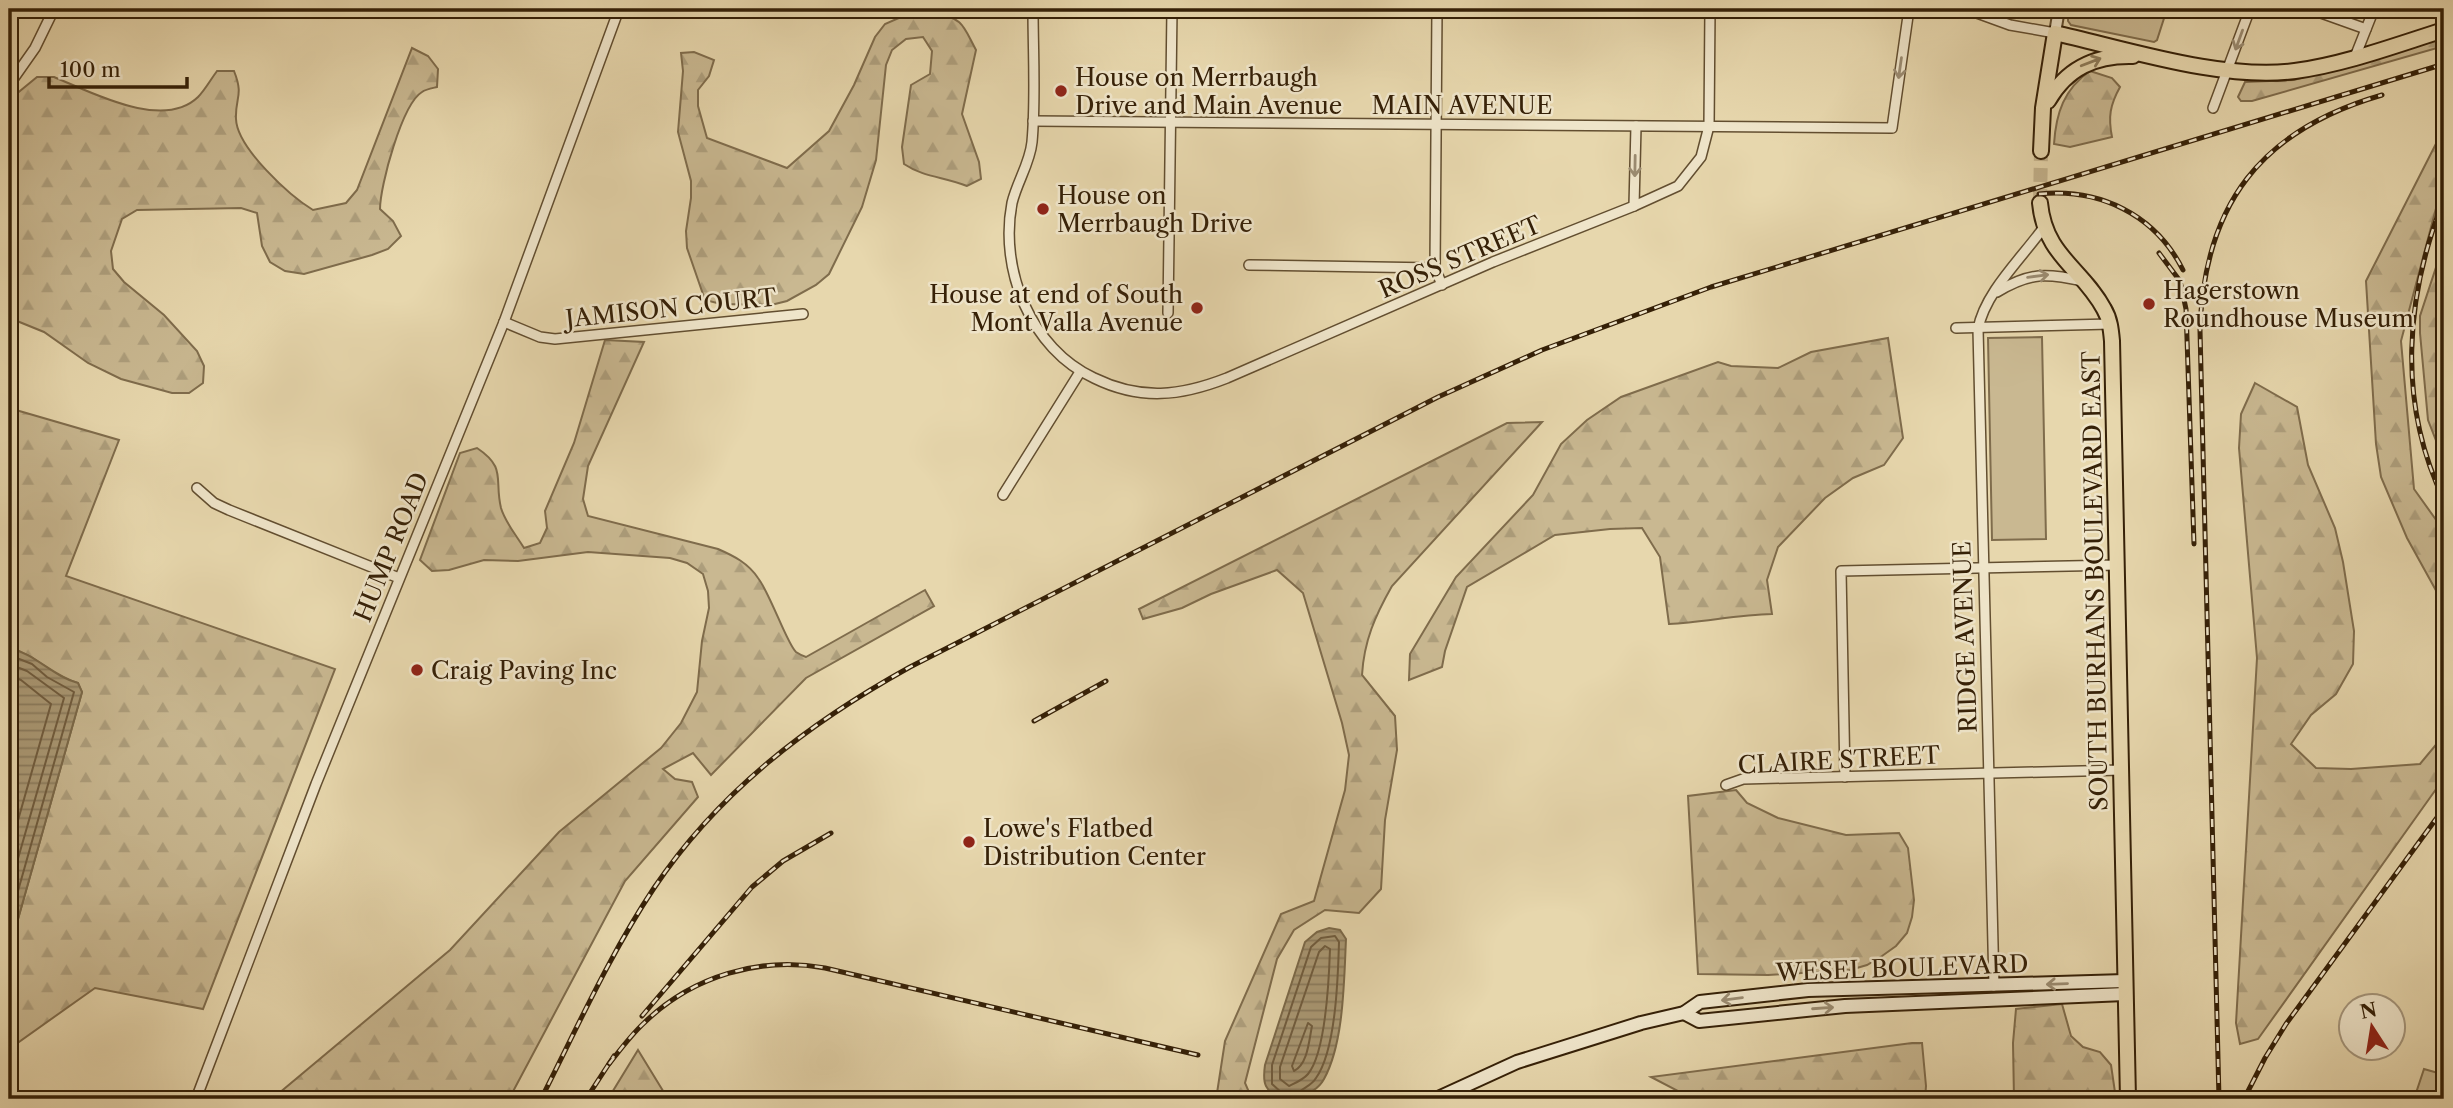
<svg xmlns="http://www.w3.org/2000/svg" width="2453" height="1108" font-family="'Libre Caslon Text',serif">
<defs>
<pattern id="forest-firs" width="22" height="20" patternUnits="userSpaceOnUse" patternTransform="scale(1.75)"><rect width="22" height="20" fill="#c9b891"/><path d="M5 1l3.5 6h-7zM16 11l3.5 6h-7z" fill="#ad9e7c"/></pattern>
<pattern id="water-rules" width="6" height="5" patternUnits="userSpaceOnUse" patternTransform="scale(1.75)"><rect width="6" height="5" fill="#aa9975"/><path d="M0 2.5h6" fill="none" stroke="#8b7c5e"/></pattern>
</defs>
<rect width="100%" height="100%" fill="#e7d7ad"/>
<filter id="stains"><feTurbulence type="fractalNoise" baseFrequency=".00286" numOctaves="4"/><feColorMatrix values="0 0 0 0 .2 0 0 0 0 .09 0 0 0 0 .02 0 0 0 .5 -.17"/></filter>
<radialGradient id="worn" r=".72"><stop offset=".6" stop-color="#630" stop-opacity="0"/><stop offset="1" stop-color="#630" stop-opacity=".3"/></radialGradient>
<g fill="url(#forest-firs)" stroke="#7f6c4c" stroke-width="2">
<path d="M 936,13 C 964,19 963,26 976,50 L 962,114 L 979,162 L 981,179 L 967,186 C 945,177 923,177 904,164 L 902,147 L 911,85 L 930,74 L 932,51 L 923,37 L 906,39 L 892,50 L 886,65 L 876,160 L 862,207 L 829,274 L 816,285 L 787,301 L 771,305 L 721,304 L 705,300 L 687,248 L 686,231 L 691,198 L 691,181 L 678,132 L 683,71 L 681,53 L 694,52 L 714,60 L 709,76 L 698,90 L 698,106 L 707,138 L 787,168 L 829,131 L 854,85 L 875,37 L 885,24 L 901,17 Z"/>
<polygon points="2444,37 2444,46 2252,101 2241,101 2238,97 2245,82 2294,80"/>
<path d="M 412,48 L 428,56 L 438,69 L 437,87 C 433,88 426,89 422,92 C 402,104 380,186 380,209 L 393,221 L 401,236 L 388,249 L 372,255 L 304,274 L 285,271 L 270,262 L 262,246 L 257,213 L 241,208 L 137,210 L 122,219 L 111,251 L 113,269 L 124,282 L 164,315 L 197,351 L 204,366 L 203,383 L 189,393 L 172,393 L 121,379 L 88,363 L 44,332 L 12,319 L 9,321 L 9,100 L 37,77 L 54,77 C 91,92 163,131 198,97 C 205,90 211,79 217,71 L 234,71 C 244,96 235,97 236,119 C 237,148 290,196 313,210 L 346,203 L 357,190 Z"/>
<path d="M 2090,71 L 2112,78 L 2120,87 C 2110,105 2108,117 2112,137 L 2070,147 L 2054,144 C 2056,113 2064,89 2090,71 Z"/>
<polygon points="2444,128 2444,178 2401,341 2414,489 2444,531 2444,605 2407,538 2381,477 2376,444 2366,281"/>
<polygon points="2444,243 2444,461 2428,420 2420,333 2420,316"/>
<path d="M 1888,338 L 1903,438 L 1884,465 L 1853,478 L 1825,498 L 1778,547 L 1767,580 L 1772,614 C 1737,615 1704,622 1669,624 L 1660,557 L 1642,528 L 1610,529 L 1555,535 L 1467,587 L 1445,651 L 1442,667 L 1409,680 L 1410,654 L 1456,577 L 1533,495 L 1561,444 L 1587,420 L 1621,397 L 1718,362 L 1731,366 L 1778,368 L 1811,352 Z"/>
<path d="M 605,340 L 644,342 L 588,466 L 583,499 L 588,516 L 718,549 C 734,556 748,563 758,578 C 770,593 787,644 796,652 C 799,654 803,656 806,657 L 925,590 L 934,606 L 806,678 L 711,775 L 693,753 L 663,769 L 675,779 L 692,782 L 698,797 L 625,881 L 509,1099 L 272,1099 L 450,950 L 559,832 L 661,748 L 681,723 L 697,692 L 702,641 L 709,608 L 708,591 L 703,574 L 687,563 L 670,558 L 588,552 L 518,561 L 484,560 L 449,570 L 432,571 L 420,560 L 460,453 L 477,448 C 507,468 494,479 501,508 C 505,522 516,535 524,548 L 540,543 L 547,528 L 545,511 L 574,443 Z"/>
<polygon points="2255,383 2297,407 2308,465 2335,528 2343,562 2354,631 2353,664 2336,694 2311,715 2291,744 2316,768 2351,769 2420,764 2444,735 2444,778 2258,1039 2240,1044 2236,1023 2257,658 2239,448 2241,414"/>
<path d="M 9,408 L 119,440 L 66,576 L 335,669 L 203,1009 L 95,988 L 9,1049 L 9,951 L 82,692 L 78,683 C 50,676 38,655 9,648 Z"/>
<path d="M 1542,422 L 1392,586 C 1375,616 1364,641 1362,675 L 1395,716 L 1397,750 L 1385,820 L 1381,889 L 1359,913 L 1325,910 L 1294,930 L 1277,959 L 1245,1083 L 1252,1099 L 1221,1099 L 1217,1093 L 1225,1041 L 1281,914 L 1314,901 L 1345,790 L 1349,755 L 1342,723 L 1303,593 L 1277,570 L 1211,594 L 1182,608 L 1143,619 L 1139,609 L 1507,423 Z"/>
<polygon points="1736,790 1747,803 1778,818 1846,835 1899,833 1908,848 1914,900 1912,917 1907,933 1896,946 1882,956 1867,965 1850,970 1768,975 1698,974 1688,796"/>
<polygon points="2062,1004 2071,1036 2083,1047 2100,1052 2111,1065 2116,1099 2014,1099 2013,1043 2016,1009"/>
<polygon points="1912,1043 1922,1043 1926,1086 1925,1099 1687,1099 1680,1092 1651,1077"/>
<polygon points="638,1050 668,1099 608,1099"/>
</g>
<g fill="#c9b891" stroke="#7f6c4c" stroke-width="2">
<polygon points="2068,9 2167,9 2157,40 2154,42 2071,25 2068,21"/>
<polygon points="2042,337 2046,539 1992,540 1988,338"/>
<polygon points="2444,1055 2444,1099 2414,1099 2424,1069 2438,1073"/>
</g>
<g fill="url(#water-rules)" stroke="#7b6949" stroke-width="2">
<path d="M 9,648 C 36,654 52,676 78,683 L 82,692 L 9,951 Z"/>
<path d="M 1329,928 L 1340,930 L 1346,939 C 1344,980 1344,1043 1324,1079 C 1314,1098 1277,1108 1266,1086 C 1263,1080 1264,1072 1265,1065 L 1305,942 L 1317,932 Z"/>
</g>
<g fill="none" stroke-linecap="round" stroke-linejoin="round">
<g stroke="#705c3e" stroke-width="2">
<polyline points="9,655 32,664 47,677 74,692 9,923"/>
<polyline points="9,664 27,671 64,698 9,890"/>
<polyline points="9,675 21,680 51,704 9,852"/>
<path d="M 1325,946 L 1330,949 C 1329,979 1326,1052 1308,1074 C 1303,1080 1295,1083 1289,1086 L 1280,1079 L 1280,1067 L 1319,952 Z"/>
<path d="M 1308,1023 L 1312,1026 C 1309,1040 1308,1064 1294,1071 L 1292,1066 Z"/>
<path d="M 1284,1099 L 1282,1093 L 1272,1084 L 1272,1065 L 1311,947 L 1321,938 L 1335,936 L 1339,942 C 1338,977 1336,1050 1316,1078 C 1312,1085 1305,1087 1299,1092 L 1297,1099"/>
</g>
<polyline stroke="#c3b28c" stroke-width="14" stroke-dasharray="14 7" stroke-linecap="butt" points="2040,203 2041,151"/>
<defs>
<g id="minor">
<path d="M 1033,9 C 1033,53 1036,98 1032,142 C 1030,163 1017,182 1012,203 C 999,270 1031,349 1094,378 C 1141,401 1181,396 1227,378 L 1493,262 L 1634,206 L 1678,186 L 1701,157 L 1709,126 L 1710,9"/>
<polyline points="1437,9 1435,268 1442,285"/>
<polyline points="1966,9 2010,25 2055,33"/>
<polyline points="2310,9 2366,29"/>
<polyline points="2355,57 2374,9"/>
<polyline points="9,85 35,48 54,9"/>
<polyline points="2213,108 2250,9"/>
<polyline points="1033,121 1892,128 1909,9"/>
<polyline points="1634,206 1636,126"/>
<polyline points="1249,265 1435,268"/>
<path d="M 1997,292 C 2030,272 2047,273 2083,281"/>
<polyline points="1168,313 1172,9"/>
<polyline points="504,322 540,337 555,339 803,314"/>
<polyline points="1956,328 2110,324"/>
<polyline points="197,488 214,503 229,510 399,578"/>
<polyline points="1003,495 1080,372"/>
<polyline points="1845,777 1841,571 2118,565"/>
<polyline points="1726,785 1743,779 2122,770"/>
<path d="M 1994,986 L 1978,329 C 1985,292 2022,258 2044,227"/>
<polyline points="196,1099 316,784 504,322 619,9"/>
</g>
<polyline id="tertiary" points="2055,33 2059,9"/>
<g id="secondary">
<polyline points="1684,1013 1699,1021 1845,1006 2125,994"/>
<polyline points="1436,1099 1517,1062 1641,1023 1684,1013 1700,1002 1808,990 2125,981"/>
</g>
<g id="primary">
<path d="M 2048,101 C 2067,68 2095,55 2133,56"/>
<path d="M 2041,151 L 2043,108 L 2055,33 C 2126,49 2224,81 2295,71 C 2346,64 2396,45 2444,30"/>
<path d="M 2040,203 C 2045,256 2082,268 2104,309 C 2110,319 2111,330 2112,341 L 2128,1099"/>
</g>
</defs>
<use href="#minor" stroke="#624e30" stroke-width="12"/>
<use href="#tertiary" stroke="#624e30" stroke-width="14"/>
<use href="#secondary" stroke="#352007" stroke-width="16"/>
<use href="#primary" stroke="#352007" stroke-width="18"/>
<use href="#minor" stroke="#efe5ca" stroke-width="9"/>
<use href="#tertiary" stroke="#efe5ca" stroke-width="10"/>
<use href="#secondary" stroke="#efe5ca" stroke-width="12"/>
<use href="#primary" stroke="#e7d7ad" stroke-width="14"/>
<defs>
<g id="rail">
<path d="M 2039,194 C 2099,188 2155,214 2183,270"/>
<path d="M 2444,199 C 2405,297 2397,403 2444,500"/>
<polyline points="2159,253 2180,281 2186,309 2194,544"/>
<polyline points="1034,721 1106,681"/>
<polyline points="642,1016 752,887 783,861 831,833"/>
<path d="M 609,1064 C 620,1050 631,1035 644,1023 C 692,976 760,956 825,968 L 1198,1055"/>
<path d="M 541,1099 C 577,1028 610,954 654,888 C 719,791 809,723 910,667 L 1438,397 L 1542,350 L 1711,287 L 2444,64"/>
<polyline points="586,1099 614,1056"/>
<path d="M 2219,1099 L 2200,330 C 2204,204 2261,130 2382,95"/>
<polyline points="2244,1099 2265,1058 2286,1024 2444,808"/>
</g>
</defs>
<use href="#rail" stroke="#352007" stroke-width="5"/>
<use href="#rail" stroke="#efe5ca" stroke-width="2.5" stroke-dasharray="8" stroke-linecap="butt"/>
</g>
<defs><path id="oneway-shaft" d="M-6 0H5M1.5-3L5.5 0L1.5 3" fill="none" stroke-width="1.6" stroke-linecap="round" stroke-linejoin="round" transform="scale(1.75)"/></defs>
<g stroke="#9b8c72">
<use href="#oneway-shaft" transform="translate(2239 40) rotate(110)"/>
<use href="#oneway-shaft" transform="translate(1900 68) rotate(98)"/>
<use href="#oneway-shaft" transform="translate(1635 166) rotate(91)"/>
<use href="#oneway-shaft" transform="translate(2038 276) rotate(-7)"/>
<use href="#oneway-shaft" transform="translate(2057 984) rotate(178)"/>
<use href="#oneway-shaft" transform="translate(1732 999) rotate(173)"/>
<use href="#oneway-shaft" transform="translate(1823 1008) rotate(-4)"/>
</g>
<use stroke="#8e7c5a" href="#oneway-shaft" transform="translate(2091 62) rotate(-21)"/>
<g fill="#8f2418" stroke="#efe5ca" stroke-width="2.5">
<circle cx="1061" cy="91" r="7"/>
<circle cx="1043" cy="209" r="7"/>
<circle cx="2149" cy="304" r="7"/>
<circle cx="1197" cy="308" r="7"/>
<circle cx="417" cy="670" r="7"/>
<circle cx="969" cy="842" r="7"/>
</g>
<g text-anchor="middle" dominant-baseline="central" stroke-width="5" stroke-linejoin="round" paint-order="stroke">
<g font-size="24" fill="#352007" stroke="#efe5ca" text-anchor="start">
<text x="1075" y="77">House on Merrbaugh<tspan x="1075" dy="28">Drive and Main Avenue</tspan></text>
<text x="1057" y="195">House on<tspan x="1057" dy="28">Merrbaugh Drive</tspan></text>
<text x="2163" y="290">Hagerstown<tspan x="2163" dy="28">Roundhouse Museum</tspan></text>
<text x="1183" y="294" text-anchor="end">House at end of South<tspan x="1183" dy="28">Mont Valla Avenue</tspan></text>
<text x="431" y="670">Craig Paving Inc</text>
<text x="983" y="828">Lowe's Flatbed<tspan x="983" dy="28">Distribution Center</tspan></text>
</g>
<g font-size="24" fill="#352007" stroke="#efe5ca">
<text x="1462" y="105">MAIN AVENUE</text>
<text transform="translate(1460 257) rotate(-23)">ROSS STREET</text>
<text transform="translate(671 308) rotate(-6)">JAMISON COURT</text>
<text transform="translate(391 547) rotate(-68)">HUMP ROAD</text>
<text transform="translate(2095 581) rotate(-91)">SOUTH BURHANS BOULEVARD EAST</text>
<text transform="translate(1965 637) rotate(-92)">RIDGE AVENUE</text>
<text transform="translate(1839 760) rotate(-3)">CLAIRE STREET</text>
<text transform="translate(1902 968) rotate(-2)">WESEL BOULEVARD</text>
</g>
</g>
<rect width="2453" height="1108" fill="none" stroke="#e7d7ad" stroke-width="35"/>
<rect x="10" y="10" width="2432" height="1087" fill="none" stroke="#352007" stroke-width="3.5"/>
<rect x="18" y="18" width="2418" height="1073" fill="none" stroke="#352007" stroke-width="2"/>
<g transform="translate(2372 1027) rotate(348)"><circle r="33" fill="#efe5ca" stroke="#a5967c" stroke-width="2"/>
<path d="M0-5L12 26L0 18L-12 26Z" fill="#8f2418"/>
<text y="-10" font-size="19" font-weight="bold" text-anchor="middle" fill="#352007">N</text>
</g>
<path d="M49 77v10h138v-10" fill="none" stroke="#352007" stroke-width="3.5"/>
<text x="60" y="77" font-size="21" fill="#352007" stroke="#efe5ca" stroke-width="5" paint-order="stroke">100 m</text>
<rect width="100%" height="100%" filter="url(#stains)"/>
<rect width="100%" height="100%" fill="url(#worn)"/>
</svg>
